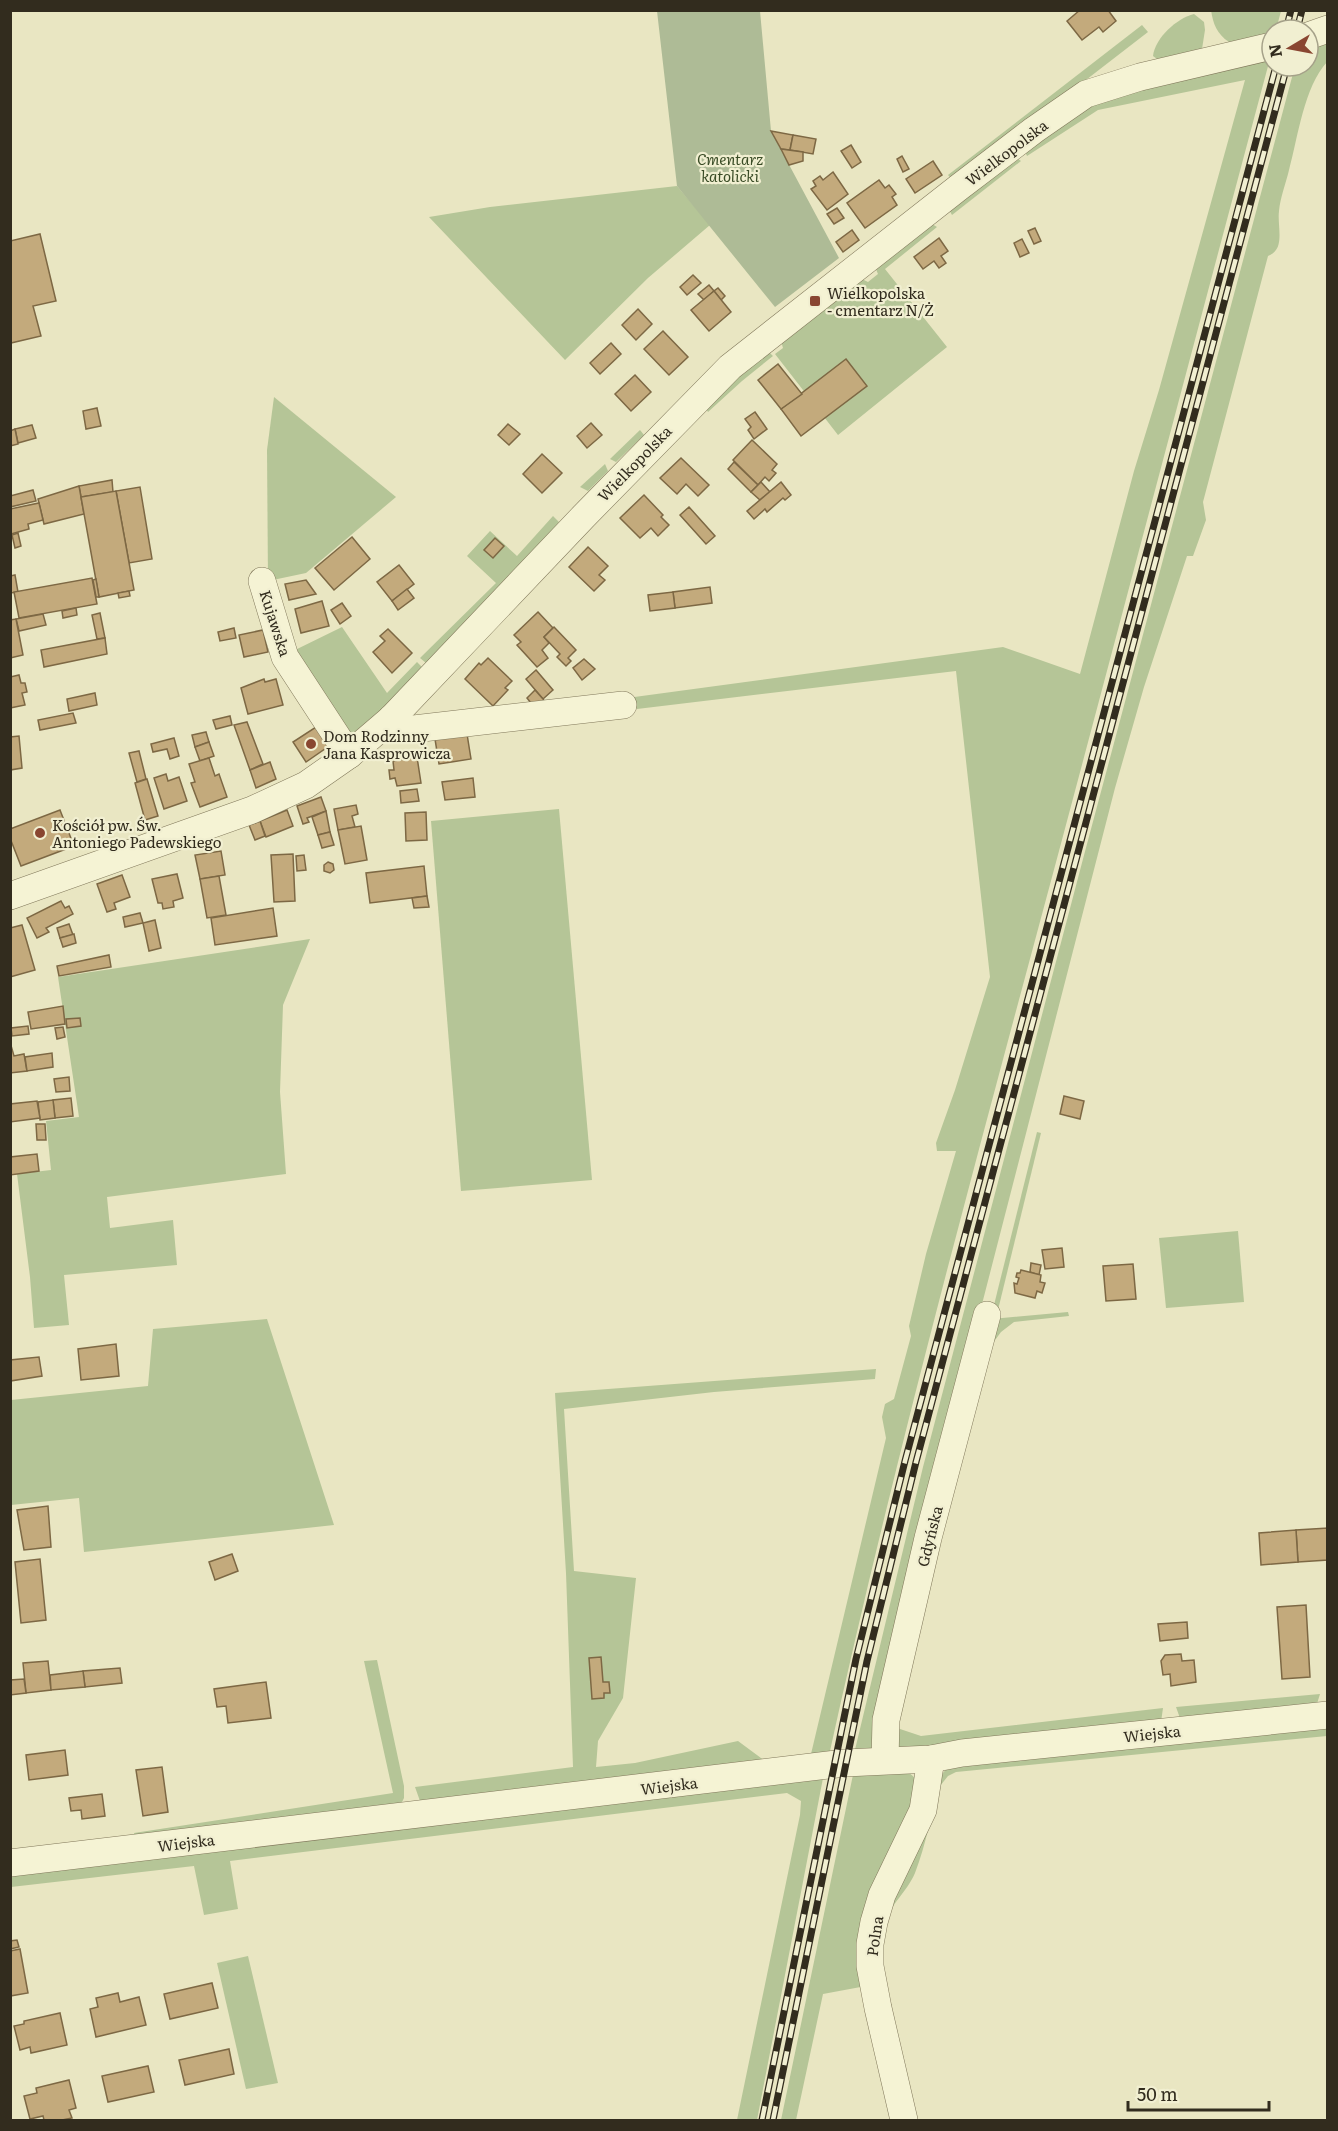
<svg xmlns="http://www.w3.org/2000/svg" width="1338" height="2131" font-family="Literata,serif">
<rect width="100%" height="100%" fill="#e9e6c2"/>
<g fill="#b5c597">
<path d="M 1211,10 L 1281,11 L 1276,30 L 1272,30 L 1272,37 L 1229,42 C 1217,34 1213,24 1211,10 Z"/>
<path d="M 1194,14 L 1204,22 L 1205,30 L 1202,49 L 1157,59 L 1153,56 C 1155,38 1177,18 1194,14 Z"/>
<polygon points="1142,25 1148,32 954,182 948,175"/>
<path d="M 1327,39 L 1327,62 C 1304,87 1298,137 1289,170 C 1286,183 1280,198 1279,211 C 1277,227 1286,249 1268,256 L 1203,502 L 1206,520 L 1193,556 L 1187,556 L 1144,687 L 1115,788 L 939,1471 L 878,1746 L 853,1758 L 923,1467 L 1083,859 L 1295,66 L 1308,66 L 1308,46 Z"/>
<path d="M 1271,55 C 1200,320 1130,585 1059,851 C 978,1153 895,1454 828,1760 L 420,1801 L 415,1787 L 573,1767 L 566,1573 L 555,1393 L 876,1369 L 875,1379 L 714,1392 L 564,1409 L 574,1571 L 636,1578 L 623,1698 L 598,1741 L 596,1767 L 635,1763 L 738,1741 L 765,1761 L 811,1754 L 886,1438 L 882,1417 L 885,1404 L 894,1399 L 911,1336 L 909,1326 L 926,1254 L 956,1151 L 937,1151 L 936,1143 L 955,1090 L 990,977 L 956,671 L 637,709 L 627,698 L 1003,647 L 1080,674 L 1134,471 L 1159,390 L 1245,80 L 1098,110 L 1027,156 L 1024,149 L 1095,102 Z"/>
<polygon points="1014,156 1021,161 952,215 948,208"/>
<polygon points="677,186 710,225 648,278 565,360 429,217 490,207"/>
<polygon points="932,224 937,227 885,269 947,347 838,435 775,354 783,348 781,341 862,279 868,282 878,274 875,267"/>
<polygon points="768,351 773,356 742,381 708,412 705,407"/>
<polygon points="274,397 396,497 306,573 268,581 267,450"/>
<polygon points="640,430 644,435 616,462 610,459"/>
<polygon points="605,464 608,471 588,491 580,487"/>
<polygon points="553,516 559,522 502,587 426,663 420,658 496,583 467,556 490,531 517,556"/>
<polygon points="342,627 387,693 417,662 422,667 391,701 346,740 291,652"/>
<polygon points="559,809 592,1180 461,1191 431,821"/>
<polygon points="310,939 283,1005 280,1092 286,1174 107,1197 110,1228 173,1220 177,1265 64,1275 69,1325 34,1328 30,1277 17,1174 51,1170 46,1121 79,1117 58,977"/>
<polygon points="1037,1132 1041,1133 998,1310 993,1309"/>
<polygon points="1238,1231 1244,1302 1166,1308 1159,1238"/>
<polygon points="1068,1312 1069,1316 1014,1322 1001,1332 979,1362 992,1319"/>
<polygon points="267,1319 334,1525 84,1552 79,1498 11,1505 11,1400 148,1386 153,1329"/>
<polygon points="377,1660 404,1786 404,1798 401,1804 135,1842 134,1833 393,1793 364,1661"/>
<polygon points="1320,1694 1316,1707 1181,1721 1176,1707"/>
<polygon points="1163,1708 1161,1722 905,1750 897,1748 891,1726 921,1736"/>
<path d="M 1327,1725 L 1327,1736 L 956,1772 L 948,1776 L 940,1786 C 931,1814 926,1845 915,1873 C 907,1892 890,1904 885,1924 C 871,1973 905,2071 918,2120 L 914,2120 C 899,2066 869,1978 880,1923 C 887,1888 910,1859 922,1826 C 931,1801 932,1767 964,1762 Z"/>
<polygon points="854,1770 906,1770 915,1778 918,1786 866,1986 823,1994 796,2120 781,2120"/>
<polygon points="824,1773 757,2120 737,2120 800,1815 801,1801 787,1793 230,1861 238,1909 204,1915 194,1866 11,1887 10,1872"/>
<polygon points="248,1956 278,2083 246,2089 217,1963"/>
</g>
<polygon fill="#aebb96" points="657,11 760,11 771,131 839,258 775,307 677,186"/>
<g fill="#c3aa7c" stroke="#7d6844" stroke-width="1.5">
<polygon points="1080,10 1108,10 1116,21 1103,32 1099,27 1082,40 1067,21"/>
<polygon points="771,131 793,135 790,150 781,149"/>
<polygon points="793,135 816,139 813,154 790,150"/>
<polygon points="851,145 861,162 852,168 841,151"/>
<polygon points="781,149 803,152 803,161 789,165"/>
<polygon points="902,156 909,169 903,172 897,159"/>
<polygon points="933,161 942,175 915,193 906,179"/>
<polygon points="833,172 848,194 827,210 811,189 816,186 813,181 820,176 823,180"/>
<polygon points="879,180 885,188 889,185 896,194 892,197 897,205 865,228 847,203"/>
<polygon points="837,208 844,218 834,224 827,214"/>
<polygon points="1035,228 1041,241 1034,244 1028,231"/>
<polygon points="852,230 859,240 843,252 836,242"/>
<polygon points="40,234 56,301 33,306 41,336 11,343 10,241"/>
<polygon points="939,238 948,251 941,256 946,263 939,268 934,261 923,269 914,257"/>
<polygon points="1022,239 1029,253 1020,257 1014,243"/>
<polygon points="693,275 701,283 687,295 680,287"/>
<polygon points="709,285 714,291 704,300 698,294"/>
<polygon points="718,288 725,296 721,300 714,291"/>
<polygon points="714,291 731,312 709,331 691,310"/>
<polygon points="638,309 652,324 636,340 622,325"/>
<polygon points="663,331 688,357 669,375 644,349"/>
<polygon points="611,343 621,354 600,374 590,363"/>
<polygon points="846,359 867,386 801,436 781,409"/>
<polygon points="778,364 802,394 781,409 758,380"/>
<polygon points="635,375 651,392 631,411 615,394"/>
<polygon points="97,408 101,426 86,429 83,411"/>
<polygon points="755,412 767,429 754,439 748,430 751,427 745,419"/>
<polygon points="591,423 602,435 587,448 577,436"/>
<polygon points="508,424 520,434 509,445 498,435"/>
<polygon points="32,425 36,438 18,443 15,429"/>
<polygon points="15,429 18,444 10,446 10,431"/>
<polygon points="752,440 777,464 772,470 776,473 769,481 765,477 758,485 733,460"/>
<polygon points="542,454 562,473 542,493 523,474"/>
<polygon points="681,458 709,485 698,496 686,484 677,494 660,478"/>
<polygon points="734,462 758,485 751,492 728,469"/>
<polygon points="112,480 113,492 81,497 79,486"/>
<polygon points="761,482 770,492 760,500 751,492"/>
<polygon points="781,482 791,495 785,500 783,498 767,512 765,509 754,519 747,511"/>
<polygon points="79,486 84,514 44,524 38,499"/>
<polygon points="140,487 152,559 129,563 116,491"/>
<polygon points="33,490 36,501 10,507 10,496"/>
<polygon points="116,491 134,590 99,597 81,497"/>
<polygon points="644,495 663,515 661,517 669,525 658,536 651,528 640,538 620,518"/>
<polygon points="39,503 43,520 28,524 29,529 11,534 10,509"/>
<polygon points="689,507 715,536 706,544 680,515"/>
<polygon points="18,533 21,546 15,548 12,535"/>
<polygon points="352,537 370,559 334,590 315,568"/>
<polygon points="495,538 504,546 493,558 484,550"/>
<polygon points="588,547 608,566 599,575 605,580 594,591 569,567"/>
<polygon points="399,565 414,584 392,601 377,582"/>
<polygon points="15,575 18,592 10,593 10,576"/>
<polygon points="92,578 97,604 19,618 14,592"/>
<polygon points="96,579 99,597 96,597 93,580"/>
<polygon points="306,580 316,594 289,600 285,584"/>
<polygon points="710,587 712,603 675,608 673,592"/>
<polygon points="407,589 414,598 398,610 392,601"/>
<polygon points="129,591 130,596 119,598 118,593"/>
<polygon points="673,592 675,608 650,611 648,595"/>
<polygon points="322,601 329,626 301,633 295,609"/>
<polygon points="342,603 351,616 340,624 331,610"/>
<polygon points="76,608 77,615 63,618 62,611"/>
<polygon points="538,612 553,628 544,637 549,643 542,650 548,658 537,667 517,645 521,642 514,635"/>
<polygon points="100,613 105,638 97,639 92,615"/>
<polygon points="43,614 46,625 19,631 16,619"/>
<polygon points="16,619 23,655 10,658 10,620"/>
<polygon points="554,627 576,650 568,658 571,661 566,666 557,657 560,654 544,637"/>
<polygon points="234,628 236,638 220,641 218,632"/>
<polygon points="388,629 412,653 392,673 373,652 385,641 380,636"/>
<polygon points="263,630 268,652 244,657 239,635"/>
<polygon points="105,638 107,654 44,667 41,650"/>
<polygon points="488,658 512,681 505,688 508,690 493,706 465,679 479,663 481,665"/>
<polygon points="584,659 595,669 582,680 573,668"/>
<polygon points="536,670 553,690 543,699 526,679"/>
<polygon points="19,675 21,683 25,683 27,692 22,693 25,705 10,708 10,677"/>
<polygon points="264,679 265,682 276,679 283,705 248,714 241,688"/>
<polygon points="535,690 543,699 547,706 535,708 527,698"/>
<polygon points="95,693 97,705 69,711 67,699"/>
<polygon points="73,713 76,723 40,730 38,720"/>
<polygon points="230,716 232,725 216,729 213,720"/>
<polygon points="247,722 263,764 250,770 234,725"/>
<polygon points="316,727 329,746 306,762 293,742"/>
<polygon points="206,732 209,742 195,747 192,735"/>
<polygon points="467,734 471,759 439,764 435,739"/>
<polygon points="19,736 22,768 10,770 10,737"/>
<polygon points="174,738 179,756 170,759 167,749 153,752 151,744"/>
<polygon points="209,742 214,756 200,761 195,747"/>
<polygon points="139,751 146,779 137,782 129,753"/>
<polygon points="417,757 421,783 397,786 395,778 390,779 389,770 394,770 393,761"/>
<polygon points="209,758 215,776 219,774 227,797 200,807 191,783 195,782 189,764"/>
<polygon points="270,762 276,779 256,788 250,770"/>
<polygon points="166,774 168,781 179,777 187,801 164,809 154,778"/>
<polygon points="473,778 475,797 445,800 442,782"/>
<polygon points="147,779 158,816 145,820 135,783"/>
<polygon points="417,789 419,801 401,803 400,791"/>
<polygon points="321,797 326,811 307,818 309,822 303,824 297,806"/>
<polygon points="356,805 358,814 352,816 355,827 338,830 334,809"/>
<polygon points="60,810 74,846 21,866 10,838 10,829"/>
<polygon points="287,810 293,826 266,837 260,821"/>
<polygon points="326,811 330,832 318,835 312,817"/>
<polygon points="426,812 427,840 406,841 405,813"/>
<polygon points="260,821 265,836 255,840 249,825"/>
<polygon points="361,826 367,860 345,864 338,830"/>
<polygon points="330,832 334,845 322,848 318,835"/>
<polygon points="221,851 225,875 200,879 195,855"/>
<polygon points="293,854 295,901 274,902 271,855"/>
<polygon points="304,855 306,870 297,871 296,856"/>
<polygon points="328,862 333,864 334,870 330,873 324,871 324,865"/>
<polygon points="424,866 427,896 370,903 366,873"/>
<polygon points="177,874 183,898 173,901 174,907 163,909 162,903 158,903 152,879"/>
<polygon points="122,875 130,897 114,903 116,909 107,912 97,884"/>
<polygon points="219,876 226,915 207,918 200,879"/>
<polygon points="427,896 429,907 414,908 412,898"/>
<polygon points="61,901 65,908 69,906 73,914 46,928 49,932 37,938 27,918"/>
<polygon points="273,908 277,936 215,945 211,918"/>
<polygon points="140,913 143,923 125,927 123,917"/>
<polygon points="155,920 161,948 149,951 143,923"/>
<polygon points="69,924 73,935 60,938 57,928"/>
<polygon points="22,925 35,970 10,977 10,928"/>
<polygon points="74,934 76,943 63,947 60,938"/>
<polygon points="109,955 111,967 59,976 57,966"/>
<polygon points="63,1006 65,1024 31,1029 28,1012"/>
<polygon points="80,1018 81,1026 67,1028 66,1019"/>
<polygon points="28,1026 29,1034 12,1036 11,1028"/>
<polygon points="63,1027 65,1037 57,1039 55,1028"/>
<polygon points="10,1042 14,1056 24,1054 27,1071 10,1073"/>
<polygon points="52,1053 53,1067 27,1071 25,1057"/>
<polygon points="69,1077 70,1091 56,1092 54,1079"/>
<polygon points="1064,1096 1084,1101 1080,1119 1060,1114"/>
<polygon points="71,1098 73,1116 55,1118 53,1100"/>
<polygon points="53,1100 55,1118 40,1120 38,1102"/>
<polygon points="37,1101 40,1118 10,1122 10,1104"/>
<polygon points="36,1124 45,1124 46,1140 37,1140"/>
<polygon points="37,1154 39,1171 10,1175 10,1157"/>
<polygon points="1062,1248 1064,1267 1045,1269 1042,1250"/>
<polygon points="1031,1263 1041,1265 1039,1275 1030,1272"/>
<polygon points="1133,1264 1136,1299 1106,1301 1103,1266"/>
<polygon points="1021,1270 1041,1275 1040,1282 1045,1283 1042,1293 1037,1291 1035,1298 1015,1293 1014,1283 1017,1284 1019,1278 1016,1277 1017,1273 1020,1273"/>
<polygon points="116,1344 119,1376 81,1380 78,1349"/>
<polygon points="39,1357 42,1376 10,1381 10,1360"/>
<polygon points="48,1506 51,1547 24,1550 17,1510"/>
<polygon points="1328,1528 1328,1560 1298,1562 1296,1530"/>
<polygon points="1296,1530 1298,1562 1261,1565 1259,1533"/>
<polygon points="232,1554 238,1571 215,1580 209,1562"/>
<polygon points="40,1559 46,1620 21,1623 15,1562"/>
<polygon points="1306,1605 1310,1677 1282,1679 1277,1607"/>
<polygon points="1187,1622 1188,1638 1160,1641 1158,1624"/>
<polygon points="1181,1654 1182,1661 1194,1660 1196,1682 1171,1686 1170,1674 1163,1675 1161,1661 1165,1655"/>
<polygon points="601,1657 603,1682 609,1682 610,1693 604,1693 604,1698 592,1699 589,1658"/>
<polygon points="48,1661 51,1690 26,1693 23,1663"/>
<polygon points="120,1668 122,1683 85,1687 83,1671"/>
<polygon points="83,1671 85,1687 51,1690 50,1675"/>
<polygon points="24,1679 26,1693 10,1695 10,1680"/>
<polygon points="266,1682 271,1718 228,1723 226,1706 217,1707 214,1689"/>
<polygon points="65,1750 68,1775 29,1780 26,1755"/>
<polygon points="162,1767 168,1812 143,1816 136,1770"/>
<polygon points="102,1794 105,1816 82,1819 81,1810 71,1811 69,1798"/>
<polygon points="17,1940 19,1947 10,1949 10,1941"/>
<polygon points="20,1949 28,1993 10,1996 10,1951"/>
<polygon points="212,1983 218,2008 170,2019 164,1994"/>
<polygon points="118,1993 120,2002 139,1997 146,2025 96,2037 90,2009 98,2007 96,1998"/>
<polygon points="60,2013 67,2045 31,2053 30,2047 20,2050 14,2026 24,2024 24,2021"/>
<polygon points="229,2049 234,2074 185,2085 179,2060"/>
<polygon points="148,2066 154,2092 108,2102 102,2076"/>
<polygon points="69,2080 76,2108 69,2110 72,2118 62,2120 44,2120 43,2116 30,2119 24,2096 37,2093 36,2088"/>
</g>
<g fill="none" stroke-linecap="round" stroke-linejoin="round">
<defs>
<g id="minor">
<polyline points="1308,36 1328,29"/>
<polyline points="262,581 285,657 349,755"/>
<polyline points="391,719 405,730 623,705"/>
<polyline points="10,896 252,810 306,785 349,755 391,719 583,517 730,367 958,188 1034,130 1086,94 1140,77 1272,46"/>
<polyline points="885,1760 886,1720 928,1538 987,1315"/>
<polyline points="10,1863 845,1763 931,1759 962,1753 1328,1715"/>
<polyline points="904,2120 878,2008 870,1966 870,1944 874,1922 882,1895 923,1810 931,1759"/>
</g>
</defs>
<use href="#minor" stroke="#81785b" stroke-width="28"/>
<use href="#minor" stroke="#f5f3d4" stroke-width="27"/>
<defs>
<g id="rail">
<polyline points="1286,30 1291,10"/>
<polyline points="1297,30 1302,10"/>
<polyline points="762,2120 856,1659 905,1461 1276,66"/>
<polyline points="773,2120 867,1661 916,1462 1287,66"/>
</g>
</defs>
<use href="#rail" stroke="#322c1e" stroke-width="7"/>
<use href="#rail" stroke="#f1efd1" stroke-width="4.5" stroke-dasharray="14" stroke-linecap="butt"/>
</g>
<g fill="#894631" stroke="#f1efd1" stroke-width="2">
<rect x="809" y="295" width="12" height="12" rx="3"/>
<circle cx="311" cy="744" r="6"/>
<circle cx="40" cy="833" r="6"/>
</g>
<g text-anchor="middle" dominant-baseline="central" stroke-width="4.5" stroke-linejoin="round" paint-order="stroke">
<g font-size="15" fill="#322c1e" stroke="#f1efd1">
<text transform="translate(1006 152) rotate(-37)">Wielkopolska</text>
<text transform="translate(634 463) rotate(-46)">Wielkopolska</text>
<text transform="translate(276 623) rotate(72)">Kujawska</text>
<text transform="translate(929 1536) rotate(-76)">Gdyńska</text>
<text transform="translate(1152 1733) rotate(-6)">Wiejska</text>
<text transform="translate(669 1785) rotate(-7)">Wiejska</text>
<text transform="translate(186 1842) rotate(-7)">Wiejska</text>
<text transform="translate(874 1936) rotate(-82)">Polna</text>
</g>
<g font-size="15" font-style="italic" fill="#3a4c26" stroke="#f1efd1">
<text x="730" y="158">Cmentarz<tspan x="730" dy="17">katolicki</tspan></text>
</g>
<g font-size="15" fill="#322c1e" stroke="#f1efd1" text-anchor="start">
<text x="827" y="292">Wielkopolska<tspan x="827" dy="17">- cmentarz N/Ż</tspan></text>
<text x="323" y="735">Dom Rodzinny<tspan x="323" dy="17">Jana Kasprowicza</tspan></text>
<text x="52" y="824">Kościół pw. Św.<tspan x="52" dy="17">Antoniego Padewskiego</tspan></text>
</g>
</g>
<rect width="1338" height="2131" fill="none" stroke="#322c1e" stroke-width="24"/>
<g transform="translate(1290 48) rotate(260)"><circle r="28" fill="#f1efd1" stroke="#a5a189" stroke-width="1.5"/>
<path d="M0-4.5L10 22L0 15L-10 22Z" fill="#894631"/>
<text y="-9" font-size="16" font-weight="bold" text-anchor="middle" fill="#322c1e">N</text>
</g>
<path d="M1128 2101v9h141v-9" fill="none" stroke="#322c1e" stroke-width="3"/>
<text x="1137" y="2101" font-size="18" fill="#322c1e" stroke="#f1efd1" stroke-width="4.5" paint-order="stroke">50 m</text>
</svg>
